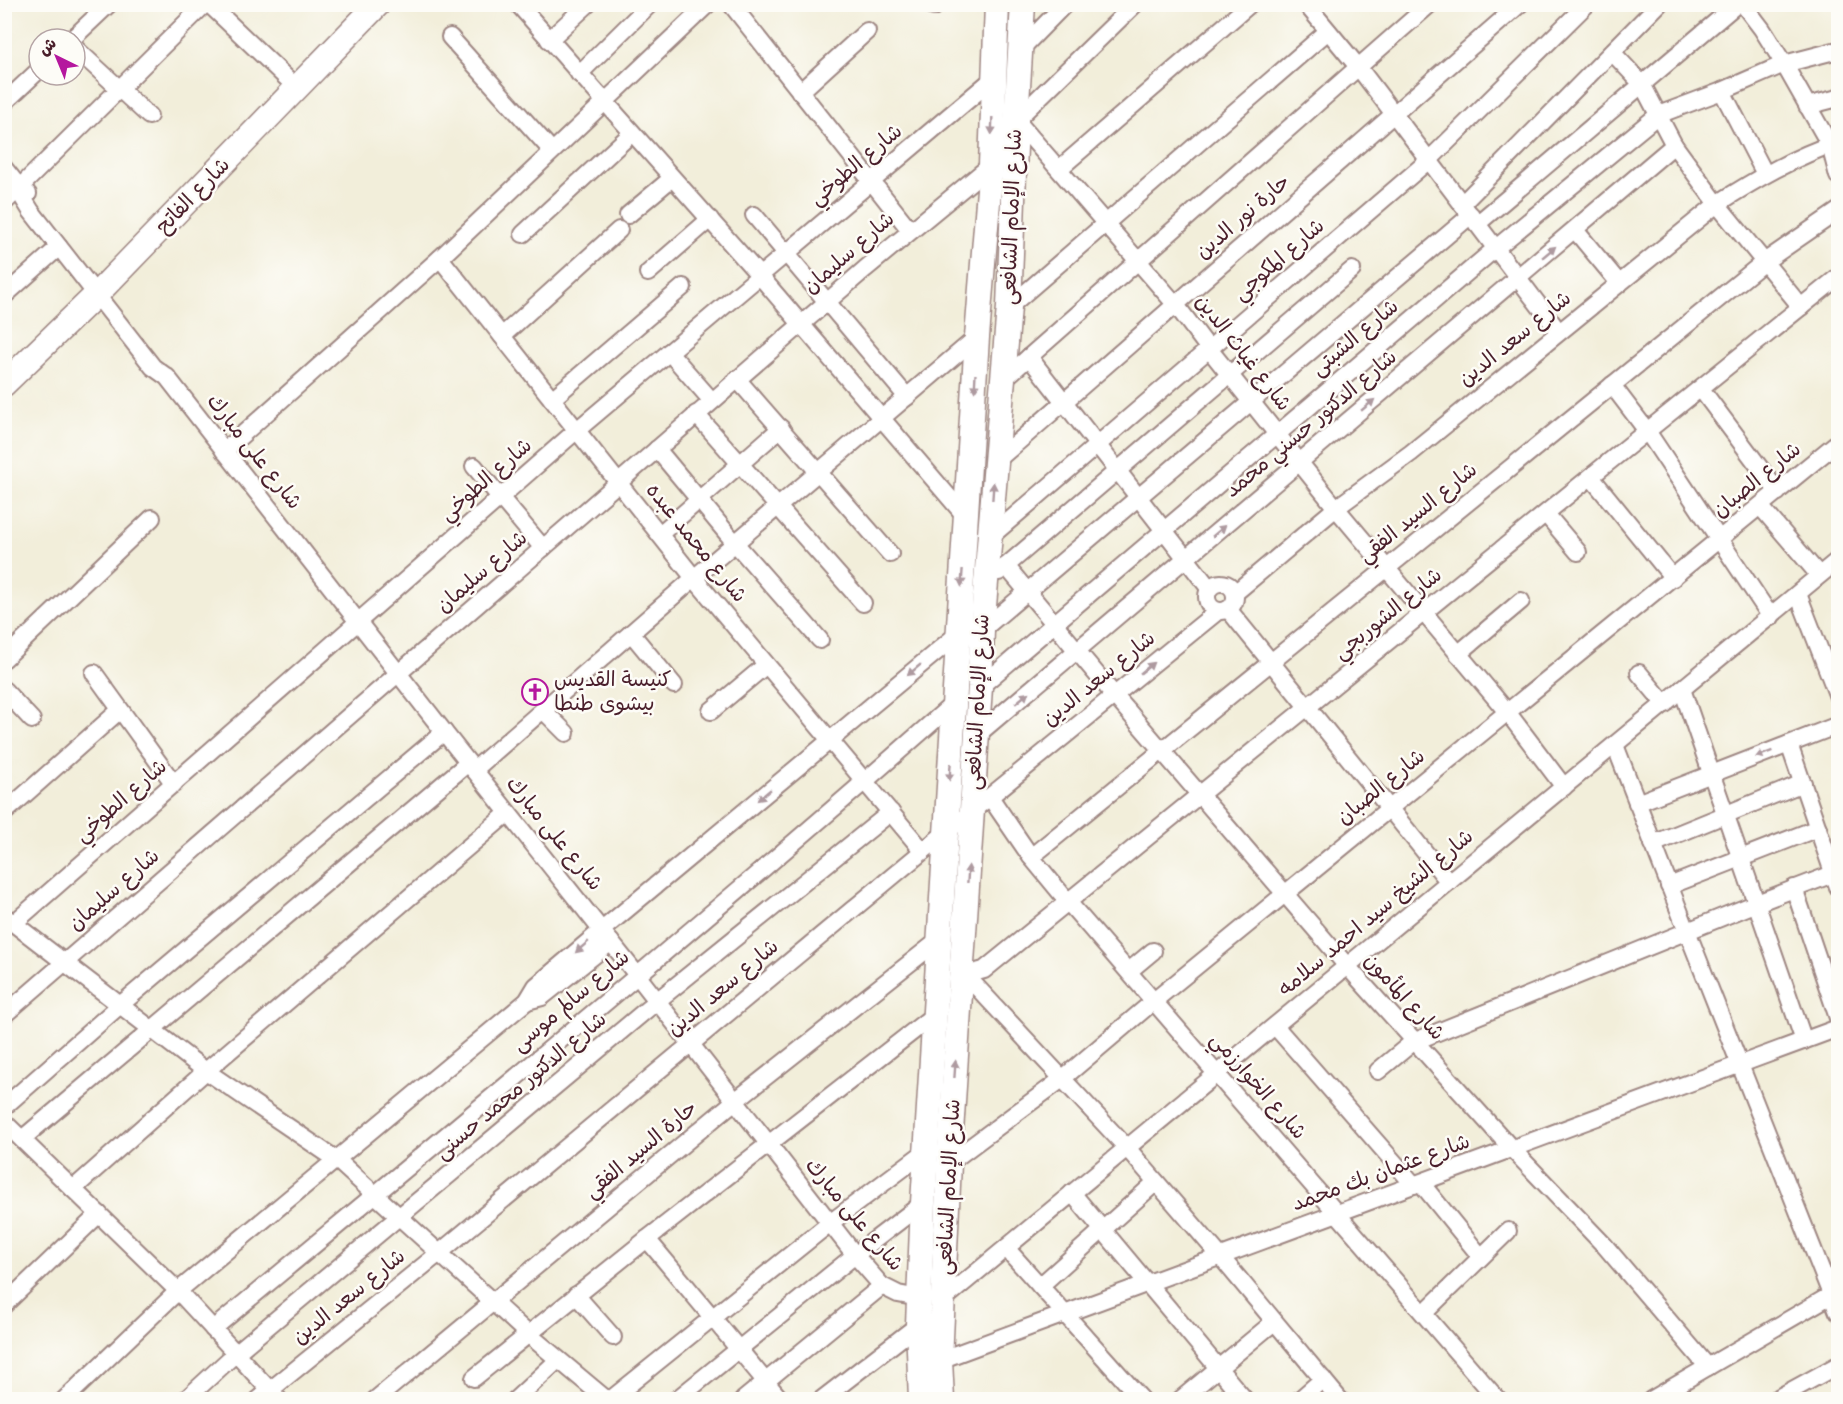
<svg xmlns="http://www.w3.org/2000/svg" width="1843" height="1404" font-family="Mynerve,'Playpen Sans Arabic',sans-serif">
<rect width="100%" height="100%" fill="#fdfcf7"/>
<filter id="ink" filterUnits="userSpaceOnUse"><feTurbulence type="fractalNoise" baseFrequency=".0167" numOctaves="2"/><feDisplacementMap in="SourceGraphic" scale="12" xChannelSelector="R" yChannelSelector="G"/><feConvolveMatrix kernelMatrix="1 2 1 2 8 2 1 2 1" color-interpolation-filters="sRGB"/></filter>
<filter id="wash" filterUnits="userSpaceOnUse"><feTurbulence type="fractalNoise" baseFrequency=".008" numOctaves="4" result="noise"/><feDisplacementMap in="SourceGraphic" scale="24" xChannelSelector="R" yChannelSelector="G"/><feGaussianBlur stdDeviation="1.35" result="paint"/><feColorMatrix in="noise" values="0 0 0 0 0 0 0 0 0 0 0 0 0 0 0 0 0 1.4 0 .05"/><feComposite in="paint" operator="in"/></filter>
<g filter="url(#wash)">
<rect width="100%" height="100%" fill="#f2eeda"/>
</g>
<g filter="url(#ink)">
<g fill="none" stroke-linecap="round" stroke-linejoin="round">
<defs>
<g id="street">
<polyline points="209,4 297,88"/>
<polyline points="518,4 760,276 966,517"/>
<polyline points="731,4 910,230"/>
<polyline points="933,4 934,7"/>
<polyline points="1135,4 1016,120 1176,305 1209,349 1336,508 1508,713 1564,787"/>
<polyline points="1306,4 1359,68 1559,332"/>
<polyline points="1743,4 1762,29 1784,64 1830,145 1838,176"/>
<polyline points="450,37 552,151"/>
<polyline points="72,39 109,4"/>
<polyline points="549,40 588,4"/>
<polyline points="75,48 149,116"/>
<polyline points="1021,49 1065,4"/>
<polyline points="1612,52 1642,84 1674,145 1717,204 1801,307"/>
<polyline points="579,74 650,4"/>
<polyline points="1722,91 1765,174"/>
<polyline points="800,92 867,31"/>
<polyline points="4,103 39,70"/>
<polyline points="1807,106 1838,98"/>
<polyline points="4,168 20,188 28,194"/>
<polyline points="1059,169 1250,4"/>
<polyline points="20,188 23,198 31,211 153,367 167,377 444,732 637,975 855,1255 882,1286 898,1294 919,1298"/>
<polyline points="4,203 205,4"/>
<polyline points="1462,204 1659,4"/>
<polyline points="628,215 672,178"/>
<polyline points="754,215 907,397"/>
<polyline points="1477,224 1737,4"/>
<polyline points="1575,230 1619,283"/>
<polyline points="523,234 632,133"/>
<polyline points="440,258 694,578 923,851"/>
<polyline points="648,273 710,219"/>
<polyline points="4,296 59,247"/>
<polyline points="1009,307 1328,31"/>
<polyline points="502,336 619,230"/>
<polyline points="669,352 712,401"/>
<polyline points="1029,357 1209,588"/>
<polyline points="737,379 890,554"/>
<polyline points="1004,379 1430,4"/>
<polyline points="1612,385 1647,431 1771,617"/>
<polyline points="1701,389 1778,492"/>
<polyline points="552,399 683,287"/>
<polyline points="696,414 863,603"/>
<polyline points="657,449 735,543 820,640"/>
<polyline points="224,451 440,258 708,4"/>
<polyline points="995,462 1520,4"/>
<polyline points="474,466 543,548"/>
<polyline points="1591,477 1673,578"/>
<polyline points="1760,506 1819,575"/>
<polyline points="1546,514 1578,552"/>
<polyline points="660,534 781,428"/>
<polyline points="989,538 1429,160 1587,4"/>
<polyline points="1006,566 1114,695 1347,966 1512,1149 1605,1246 1708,1367"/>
<polyline points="999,572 1352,270"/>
<circle cx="1221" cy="597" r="14"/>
<path d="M 1235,593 L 1336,508 L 1411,453 L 1717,204 C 1756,179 1794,157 1838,142"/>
<polyline points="1798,594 1838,697"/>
<polyline points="1228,609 1449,882"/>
<polyline points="982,630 1471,215"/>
<polyline points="631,633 674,685"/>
<polyline points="1458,654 1521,601"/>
<polyline points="4,659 152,518"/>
<polyline points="94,673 174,784"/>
<polyline points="1639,673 1665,704"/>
<polyline points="980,687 1496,248 1658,115 1722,91 1784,64 1838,50"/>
<polyline points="1682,689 1804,1041"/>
<polyline points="4,690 32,720"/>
<polyline points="543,710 566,733"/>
<polyline points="711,711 766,665"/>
<polyline points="977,735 1674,145"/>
<polyline points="1789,744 1838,887"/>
<polyline points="1615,745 1687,931 1838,1312"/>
<polyline points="474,770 694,578 977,337"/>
<polyline points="990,797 1031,857 1069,903 1498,1400"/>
<polyline points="1637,803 1838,725"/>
<polyline points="4,813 120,710"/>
<polyline points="1653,844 1803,783"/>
<polyline points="1031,857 1764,262 1838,211"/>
<polyline points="1669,886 1818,828"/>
<polyline points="1794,888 1838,1018"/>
<polyline points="4,916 206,1071 337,1160 528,1334 607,1400"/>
<polyline points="14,923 577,430 994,78"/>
<polyline points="961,970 973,973 984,970 1605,465 1838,277"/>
<polyline points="961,970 1127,1148 1220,1256 1340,1400"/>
<polyline points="1129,971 1153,951"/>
<polyline points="527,1001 542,997 611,942"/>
<polyline points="4,1015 865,269 991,165"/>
<polyline points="1275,1026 1414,1185"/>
<polyline points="1378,1071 1413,1042 1757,903 1838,872"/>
<polyline points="4,1107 119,1006 444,732"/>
<polyline points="4,1122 178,1291 279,1400"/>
<polyline points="22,1139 468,763"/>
<polyline points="949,1163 1062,1079 1155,1000 1838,442"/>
<polyline points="1421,1183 1481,1257"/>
<polyline points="73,1189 206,1071 508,813"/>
<polyline points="1072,1193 1245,1400"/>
<polyline points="647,1239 781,1400"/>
<polyline points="1006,1248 1142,1400"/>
<polyline points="1040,1286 1156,1182"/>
<polyline points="576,1295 613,1337"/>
<polyline points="943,1300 1838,560"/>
<polyline points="4,1305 99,1214"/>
<polyline points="1424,1313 1508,1231"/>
<path d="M 213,1329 C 462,1122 712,917 954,703"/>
<polyline points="940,1360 1838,1028"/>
<polyline points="474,1378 647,1239 934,1015"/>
<polyline points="64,1400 178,1291 527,1001 536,986 602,930 959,633"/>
<polyline points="185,1400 236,1353 657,1001 891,812"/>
<polyline points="258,1400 438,1254 923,851 1218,611"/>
<polyline points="375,1400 735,1101 939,940"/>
<polyline points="515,1400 558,1360"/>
<polyline points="610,1400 830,1223 926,1151"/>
<polyline points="676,1400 855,1255 923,1203"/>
<polyline points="743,1400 882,1286"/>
<polyline points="821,1400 918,1325"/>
<polyline points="1180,1400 1274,1322"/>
<polyline points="1299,1400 1323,1379"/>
<polyline points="1651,1400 1838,1291"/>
<polyline points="1774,1400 1838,1365"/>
</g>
<g id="secondary">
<polyline points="4,384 96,295 378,4"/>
<polyline points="921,1400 918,1325 923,1203 977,337 991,165 997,4"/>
<polyline points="942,1400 940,1360 949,1163 980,687 982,630 1009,307 1016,120 1023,4"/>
</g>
</defs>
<use href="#street" stroke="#9e8682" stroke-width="20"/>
<use href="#secondary" stroke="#9e8682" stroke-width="27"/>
<use href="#street" stroke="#fff" stroke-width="16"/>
<use href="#secondary" stroke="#fff" stroke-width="24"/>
</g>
<defs><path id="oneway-solid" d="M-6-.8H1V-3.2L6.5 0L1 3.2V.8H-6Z" transform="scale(1.5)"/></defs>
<g fill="#ae9aa0">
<use href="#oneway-solid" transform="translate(992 126) rotate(92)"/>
<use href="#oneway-solid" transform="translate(1549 252) rotate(-40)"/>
<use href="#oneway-solid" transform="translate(975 383) rotate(93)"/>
<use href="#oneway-solid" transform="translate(1368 405) rotate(-40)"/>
<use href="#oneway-solid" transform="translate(993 491) rotate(-86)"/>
<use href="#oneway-solid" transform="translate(1219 531) rotate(-40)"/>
<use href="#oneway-solid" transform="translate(962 578) rotate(94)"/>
<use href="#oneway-solid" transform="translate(1147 668) rotate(-39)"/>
<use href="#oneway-solid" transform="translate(914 670) rotate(140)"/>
<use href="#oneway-solid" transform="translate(1022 698) rotate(-40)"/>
<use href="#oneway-solid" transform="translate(1764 754) rotate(159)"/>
<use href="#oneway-solid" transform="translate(950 772) rotate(94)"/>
<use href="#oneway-solid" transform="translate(764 795) rotate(140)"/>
<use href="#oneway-solid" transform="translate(968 874) rotate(-86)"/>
<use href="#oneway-solid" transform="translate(582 947) rotate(139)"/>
<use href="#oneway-solid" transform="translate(955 1069) rotate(-86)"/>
</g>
</g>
<defs>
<symbol id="church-ring" viewBox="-11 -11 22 22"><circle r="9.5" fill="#fdfcf7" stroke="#b5179e" stroke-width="1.5"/><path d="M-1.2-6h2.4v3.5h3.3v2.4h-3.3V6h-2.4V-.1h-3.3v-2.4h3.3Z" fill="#b5179e"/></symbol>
</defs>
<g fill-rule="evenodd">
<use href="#church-ring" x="520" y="677" width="30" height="30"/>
</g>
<g text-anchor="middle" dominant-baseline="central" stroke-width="5" stroke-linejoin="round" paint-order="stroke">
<g font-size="21" fill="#4a1f2b" stroke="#fdfcf7">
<text transform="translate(856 165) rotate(-40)">شارع الطوخي</text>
<text transform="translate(193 196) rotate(-46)">شارع الفاتح</text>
<text transform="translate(1012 217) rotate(-88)">شارع الإمام الشافعى</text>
<text transform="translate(1243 217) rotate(-41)">حارة نور الدين</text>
<text transform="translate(849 253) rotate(-41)">شارع سليمان</text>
<text transform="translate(1279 260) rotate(-41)">شارع المكوجي</text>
<text transform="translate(1355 338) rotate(-40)">شارع الشبتى</text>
<text transform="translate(1515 339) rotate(-39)">شارع سعد الدين</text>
<text transform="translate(1243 353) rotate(52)">شارع غياث الدين</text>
<text transform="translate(1311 424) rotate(-40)">شارع الدكتور حسني محمد</text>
<text transform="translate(254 452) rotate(52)">شارع على مبارك</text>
<text transform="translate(486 480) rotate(-41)">شارع الطوخي</text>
<text transform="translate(1757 480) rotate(-39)">شارع الصبان</text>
<text transform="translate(1418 513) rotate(-39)">شارع السيد الفقي</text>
<text transform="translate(696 543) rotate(51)">شارع محمد عبده</text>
<text transform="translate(482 572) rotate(-41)">شارع سليمان</text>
<text transform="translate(1388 614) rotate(-39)">شارع الشوربجي</text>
<text transform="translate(1099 679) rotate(-39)">شارع سعد الدين</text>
<text transform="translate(978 702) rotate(-87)">شارع الإمام الشافعى</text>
<text transform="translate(1381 787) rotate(-39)">شارع الصبان</text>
<text transform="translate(121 801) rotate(-41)">شارع الطوخي</text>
<text transform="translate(554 834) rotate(51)">شارع على مبارك</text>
<text transform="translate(114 890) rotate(-41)">شارع سليمان</text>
<text transform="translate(1376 913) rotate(-40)">شارع الشيخ سيد احمد سلامه</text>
<text transform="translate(723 988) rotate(-40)">شارع سعد الدين</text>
<text transform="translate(1404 997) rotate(48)">شارع المأمون</text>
<text transform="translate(571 1001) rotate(-40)">شارع سالم موسى</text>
<text transform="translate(521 1086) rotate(-40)">شارع الدكتور محمد حسنى</text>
<text transform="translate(1258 1086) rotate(49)">شارع الخوارزمي</text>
<text transform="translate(641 1150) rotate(-40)">حارة السيد الفقي</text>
<text transform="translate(1381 1173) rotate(-20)">شارع عثمان بك محمد</text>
<text transform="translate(949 1187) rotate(-87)">شارع الإمام الشافعى</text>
<text transform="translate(854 1215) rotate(50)">شارع على مبارك</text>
<text transform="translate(349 1297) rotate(-39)">شارع سعد الدين</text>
</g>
<g font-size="21" fill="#4a1f2b" stroke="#fdfcf7" text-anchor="start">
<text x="554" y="680">كنيسة القديس<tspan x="554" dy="24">بيشوى طنطا</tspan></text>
</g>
</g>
<rect width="1843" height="1404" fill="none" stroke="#fdfcf7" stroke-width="24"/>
<g transform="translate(57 57) rotate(317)"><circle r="28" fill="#fdfcf7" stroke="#b5a4a5" stroke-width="1.5"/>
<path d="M0-4.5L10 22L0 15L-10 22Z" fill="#b5179e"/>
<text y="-9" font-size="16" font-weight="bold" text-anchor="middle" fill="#4a1f2b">ش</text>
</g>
</svg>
